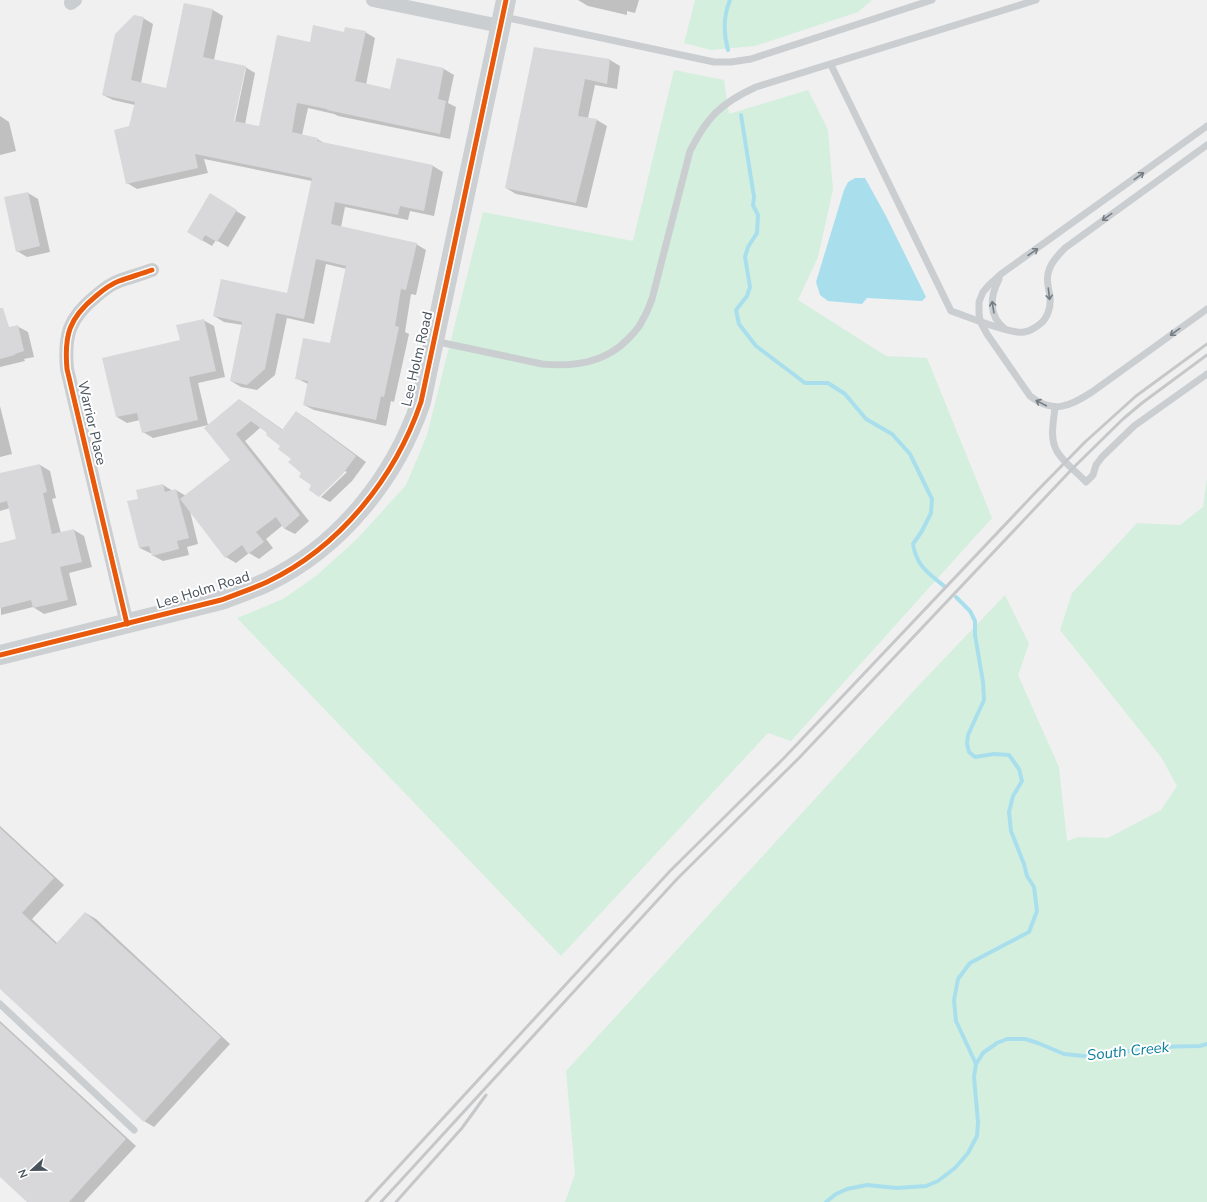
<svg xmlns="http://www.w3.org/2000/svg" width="1207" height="1202" font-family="'Nunito Sans',sans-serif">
<rect width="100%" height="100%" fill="#f0f0f0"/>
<g fill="#d4efde">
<polygon points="695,0 872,0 858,12 755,46 711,50 684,43"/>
<polygon points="674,70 724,80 729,114 808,90 828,130 833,190 818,257 798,300 886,356 927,358 992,518 791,741 768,733 561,956 237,618 283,599 316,576 358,538 406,485 427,435 483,212 633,241"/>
<polygon points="1207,478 1207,1202 565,1202 575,1174 566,1071 919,685 1005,595 1029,644 1018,675 1059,767 1067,841 1078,837 1108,838 1161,810 1177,786 1161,757 1060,630 1072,593 1137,523 1180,525 1203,507"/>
</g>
<polygon fill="#a9dfed" points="855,178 865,178 886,216 926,297 922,301 867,298 862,304 828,301 820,295 816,282 844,190 848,182"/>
<g fill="#0003" fill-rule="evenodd">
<polygon points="578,0 639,0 635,13 627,11 627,15 588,6"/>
<path d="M 184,4 L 213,10 L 223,16 L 214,60 L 245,67 L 255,73 L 245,124 L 260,127 L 311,43 L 345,33 L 365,32 L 375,38 L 366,85 L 391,90 L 397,59 L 444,69 L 454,75 L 448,103 L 456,107 L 450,139 L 338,116 L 334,114 L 308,108 L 302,135 L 317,139 L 328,145 L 433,166 L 443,172 L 434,216 L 410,211 L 408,220 L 345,207 L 341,227 L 416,244 L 426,250 L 416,295 L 411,294 L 405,332 L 409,334 L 394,402 L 391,401 L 386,426 L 314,410 L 304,405 L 308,384 L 296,378 L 330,344 L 347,269 L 326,264 L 314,324 L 287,318 L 275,375 L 257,390 L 241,387 L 231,381 L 243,325 L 224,322 L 214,316 L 288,294 L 312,181 L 204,159 L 208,173 L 137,189 L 127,183 L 130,127 L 135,105 L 113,100 L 103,95 L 143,18 L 153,24 L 141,83 L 167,89 ZM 244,69 L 246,69 L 234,126 L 232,125 Z"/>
<polygon points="535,48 610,60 620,66 617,89 595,85 588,118 597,120 607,126 587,208 516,194 506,188"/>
<polygon points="0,116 9,122 16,151 0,155"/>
<polygon points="28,193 38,199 50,252 27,257 17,251"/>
<polygon points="220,201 246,217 228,247 216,240 212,246 188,232"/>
<polygon points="203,320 214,326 225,377 198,383 208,425 153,438 143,432 140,420 127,423 117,417 181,341"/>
<polygon points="8,326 11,328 17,326 28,332 34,357 24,359 25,361 0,367 0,328"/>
<polygon points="239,400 249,406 283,430 296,412 306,418 366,462 352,481 330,502 321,497 347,472 345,471 319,495 292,458 269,433 261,427 245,441 309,521 295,534 285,529 283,525 266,539 273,548 259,559 249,553 236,563 226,557 190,511 198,544 187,547 189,555 163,561 152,555 152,553 150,553 140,548 139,499 163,485 173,491 176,490 186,496 232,460"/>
<polygon points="0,406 12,454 0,457"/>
<polygon points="40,465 50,471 56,498 52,499 61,533 74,530 84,536 92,567 69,573 77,605 44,614 33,607 1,615 0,544 17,539 10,508 0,511 0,474"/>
<polygon points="0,826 64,885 32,919 57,943 86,913 96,919 230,1044 154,1127 144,1121 0,988"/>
<polygon points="0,1021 136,1146 84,1202 29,1202 0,1175"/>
</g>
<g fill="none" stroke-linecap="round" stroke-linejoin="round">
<g stroke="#a9dfed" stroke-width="4">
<path d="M 728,50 C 723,32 723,17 730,0"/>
<path d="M 741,115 L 754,197 L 753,205 L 758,215 L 757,233 L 748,247 L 745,257 L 750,287 L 747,296 L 736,310 L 739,324 L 756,346 L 805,383 L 828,383 L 845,394 L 866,419 L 892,434 L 910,454 L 932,499 L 931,513 L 922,531 L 913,544 C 916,565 928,573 944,586"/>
<polyline points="956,597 970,611 975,621 975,635 983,682 984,700 968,735 967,744 969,752 975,757 994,754 1009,755 1019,769 1022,781 1013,796 1009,812 1011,831 1024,864 1027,876 1034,887 1037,911 1029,932 970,963 958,979 954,1000 956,1021 976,1064"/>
<polyline points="826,1202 836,1194 847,1189 867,1185 897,1188 926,1186 938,1181 955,1168 968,1153 977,1136 978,1122 974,1077 976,1064 983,1053 997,1043 1007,1039 1025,1039 1038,1043 1064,1054 1093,1057 1153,1047 1200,1046 1207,1044"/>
</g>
</g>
<g fill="#d8d8da">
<polygon points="184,3 213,9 203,57 246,66 234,121 259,126 277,35 310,42 313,25 344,32 345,27 366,31 355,81 390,89 397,58 444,68 438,99 446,101 440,134 327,110 327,109 297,103 292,132 318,138 317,141 433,165 424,211 400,206 398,215 335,202 331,224 417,243 406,290 401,289 395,326 399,327 384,397 381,396 376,420 303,405 308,381 295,379 303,338 330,343 346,266 316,259 304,319 276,313 265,369 247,385 230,381 242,322 213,316 221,279 287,293 312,178 195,154 198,168 126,184 114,130 129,126 135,102 102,95 115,34 134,15 144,17 131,80 166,88"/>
<polygon points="534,47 610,59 607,84 585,79 578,116 597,119 576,203 505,188"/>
<polygon points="28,192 40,246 16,252 4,197"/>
<polygon points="210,193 237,210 217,242 205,235 202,241 187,232"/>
<polygon points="0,308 3,308 9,327 18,325 24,351 15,354 15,355 0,359"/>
<polygon points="204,319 216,371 189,377 198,420 142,433 137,413 116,417 102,358 180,340 176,325"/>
<polygon points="239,399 282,430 296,411 356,456 342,475 319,497 309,490 311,485 299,477 301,473 288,462 291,459 278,449 280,446 266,435 267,433 251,421 236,434 300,515 284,529 276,517 256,532 264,542 248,554 242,545 225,558 180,499 230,460 204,428"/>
<polygon points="40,464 47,492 43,493 52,534 74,529 82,562 60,567 68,600 33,608 31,600 0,608 0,543 16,539 7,501 0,503 0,473"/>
<polygon points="163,484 165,492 176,489 189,538 177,541 179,549 152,556 149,546 139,548 127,501 138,499 136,490"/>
<polygon points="0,828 54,878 22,913 56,944 85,912 221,1037 144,1122 0,989"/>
<polygon points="0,1023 126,1139 69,1202 27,1202 0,1177"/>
</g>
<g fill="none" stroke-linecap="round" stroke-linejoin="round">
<g stroke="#cbced1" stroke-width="7">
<polyline points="504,17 714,62 731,62 751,59 932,0"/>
<path d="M 831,65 L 951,311 C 966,316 1012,335 1024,332 C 1030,331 1035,328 1040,324 C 1048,318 1051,306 1050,297 C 1050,293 1048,289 1048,285 C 1045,269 1055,258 1065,248 L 1207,145"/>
<path d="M 1207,126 L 1001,274 L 989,285 L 983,292 L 979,302 L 979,313 L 980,321 L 987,334 L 1030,396 C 1053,414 1069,407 1092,392 L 1207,309"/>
<path d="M 999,279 C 990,296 988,316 1005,329"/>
<path d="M 434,341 L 542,364 C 574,367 605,363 628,339 C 634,333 640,327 643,319 C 647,313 649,306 652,299 L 690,151 C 707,117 721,103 756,87 L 1036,0"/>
<path d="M 1055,407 C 1054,419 1050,435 1055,447 C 1059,459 1077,472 1086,482 L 1093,475 L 1096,465 L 1102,457 L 1134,426 L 1207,374"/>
<polyline points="0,1004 134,1130"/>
</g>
<g stroke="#cbced1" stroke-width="14">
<polyline points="373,0 500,26"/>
<polyline points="71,3 75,0"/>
<path d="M 127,624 L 67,369 C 64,335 69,318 96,296 C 103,290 111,284 119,281 C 130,277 141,274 152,270"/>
</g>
<path stroke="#ccd0d3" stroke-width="20" d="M 0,655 L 221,600 C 237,594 252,589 267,582 C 340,547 395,478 421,402 L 506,0"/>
<g stroke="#c6c7c9" stroke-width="3">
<polyline points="366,1202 670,871 784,758 1035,493 1085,442 1136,396 1207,344"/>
<polyline points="381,1202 677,879 800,757 1073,468 1123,419 1142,403 1207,355"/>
<polyline points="396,1202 462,1128 486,1095"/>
</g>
<defs>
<g id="cycleway">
<path d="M 127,624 L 67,369 C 64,335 69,318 96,296 C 103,290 111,284 119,281 C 130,277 141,274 152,270"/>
<path d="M 0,655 L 221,600 C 237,594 252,589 267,582 C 340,547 395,478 421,402 L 506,0"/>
</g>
</defs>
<use href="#cycleway" stroke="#fff" stroke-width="8"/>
<use href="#cycleway" stroke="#e8590c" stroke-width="5"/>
</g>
<defs><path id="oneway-shaft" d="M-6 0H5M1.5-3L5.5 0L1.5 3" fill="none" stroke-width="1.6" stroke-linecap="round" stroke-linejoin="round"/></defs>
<g stroke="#757d85">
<use href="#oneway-shaft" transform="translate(1139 176) rotate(-36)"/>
<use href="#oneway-shaft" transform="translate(1107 217) rotate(144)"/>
<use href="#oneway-shaft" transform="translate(1033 252) rotate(-35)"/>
<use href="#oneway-shaft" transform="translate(1049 294) rotate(83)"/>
<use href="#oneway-shaft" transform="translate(993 307) rotate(-99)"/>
<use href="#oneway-shaft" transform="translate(1175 332) rotate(144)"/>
<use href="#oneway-shaft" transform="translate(1041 403) rotate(-152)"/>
</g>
<g text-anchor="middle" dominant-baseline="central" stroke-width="4" stroke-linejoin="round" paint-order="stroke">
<g font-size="14" fill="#47525c" stroke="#fff">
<text transform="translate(417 359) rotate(-77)">Lee Holm Road</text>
<text transform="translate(92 423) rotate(77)">Warrior Place</text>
<text transform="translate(203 590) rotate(-17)">Lee Holm Road</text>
</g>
<g font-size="15" font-style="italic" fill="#0c7e9c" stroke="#fff">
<text transform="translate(1128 1051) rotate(-6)">South Creek</text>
</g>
</g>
<g transform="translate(32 1170) rotate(248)" stroke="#ffffff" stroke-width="3" paint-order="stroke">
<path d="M0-3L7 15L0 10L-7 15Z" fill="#47525c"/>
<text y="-6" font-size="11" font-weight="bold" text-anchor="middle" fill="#47525c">N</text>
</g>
</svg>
